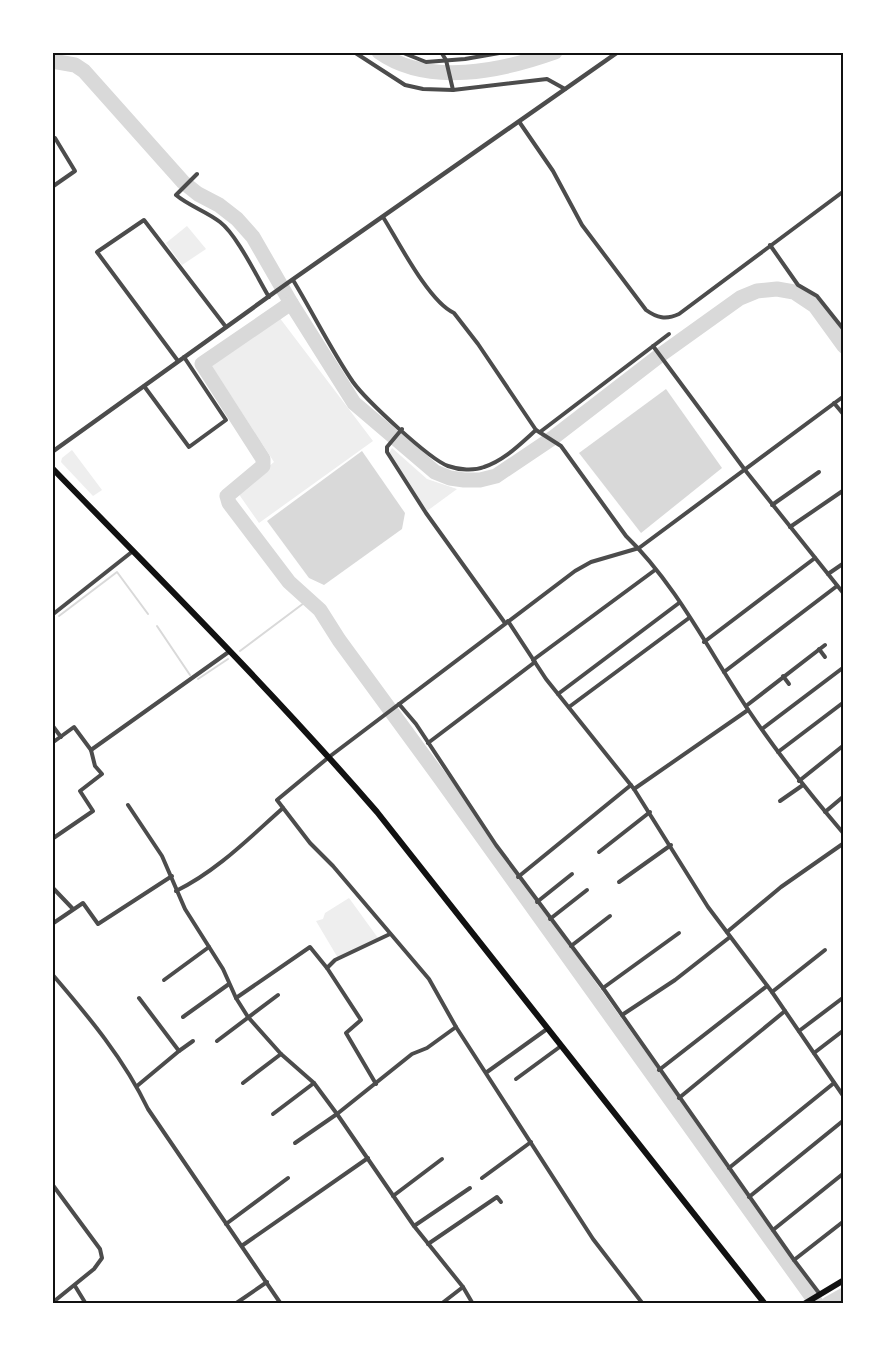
<svg xmlns="http://www.w3.org/2000/svg" width="896" height="1356" font-family="Lora,serif">
<rect width="100%" height="100%" fill="#fff"/>
<g fill="#eee">
<polygon points="187,226 206,249 182,265 166,243"/>
<polygon points="279,317 373,441 259,523 238,493 274,462 211,365"/>
<polygon points="392,448 427,479 457,489 427,511 389,453"/>
<polygon points="72,450 102,490 93,496 61,462 62,458"/>
<polygon points="349,898 378,938 338,958 316,921 323,919 325,913"/>
</g>
<g fill="#d9d9d9">
<polygon points="666,389 722,468 641,533 579,453"/>
<polygon points="362,451 405,513 402,529 324,585 309,578 267,521"/>
</g>
<g fill="none" stroke-linecap="round" stroke-linejoin="round">
<g stroke="#d9d9d9" stroke-width="2">
<polyline points="59,616 117,572 148,614"/>
<polyline points="157,626 190,675"/>
<polyline points="240,651 308,600"/>
<polyline points="198,679 228,659"/>
</g>
<g stroke="#d9d9d9" stroke-width="15">
<path d="M 379,52 C 428,87 502,71 555,52"/>
<polyline points="52,61 75,65 84,71 183,182 198,194 219,205 237,219 253,237 291,303 354,403 435,472 450,478 464,480 480,480 496,476 554,437 659,356 740,298 757,291 777,289 794,292 815,306 844,346"/>
<polyline points="291,303 202,364 263,459 263,466 227,496 229,503 289,582 320,610 339,640 440,778 817,1304"/>
<polyline points="828,1304 844,1295"/>
</g>
<g stroke="#4c4c4c" stroke-width="4">
<polyline points="354,52 405,85 423,89 453,90 547,79 565,89"/>
<polyline points="401,52 426,62 465,59 505,52"/>
<polyline points="441,52 446,60 453,90"/>
<path d="M 520,123 L 553,171 L 582,225 L 646,310 C 657,318 666,320 679,314 L 844,191"/>
<path d="M 197,174 L 176,195 C 189,206 206,211 220,222 C 237,235 257,277 269,297"/>
<polyline points="52,187 75,171 55,138"/>
<path d="M 383,217 C 398,241 429,302 454,313 L 478,344 L 536,430 L 561,446 L 626,536 C 676,584 710,653 749,711 C 778,754 810,794 844,834"/>
<polyline points="770,245 798,285 817,296 844,330"/>
<path d="M 293,280 C 313,313 331,350 353,382 C 366,400 429,459 448,466 C 459,470 474,471 484,467 C 505,460 520,444 536,430"/>
<polyline points="653,346 745,470 844,594"/>
<polyline points="178,361 97,252 144,220 226,327"/>
<polyline points="144,386 189,447 226,420 184,357"/>
<polyline points="834,403 844,415"/>
<polyline points="402,429 387,447 387,452 426,513 505,623"/>
<polyline points="540,432 669,334"/>
<polyline points="772,505 819,472"/>
<polyline points="790,527 844,490"/>
<polyline points="828,574 844,563"/>
<polyline points="52,615 133,551"/>
<polyline points="508,621 546,679 634,789 708,907 772,992 844,1097"/>
<polyline points="704,642 815,558"/>
<polyline points="819,649 825,657"/>
<polyline points="533,660 655,570"/>
<polyline points="724,672 837,586"/>
<polyline points="783,676 789,684"/>
<polyline points="558,694 679,603"/>
<polyline points="399,704 416,724 496,845 603,988 794,1260 819,1293"/>
<polyline points="746,706 825,645"/>
<polyline points="569,707 689,618"/>
<polyline points="52,725 61,737"/>
<polyline points="762,729 844,667"/>
<polyline points="52,743 74,727 91,750 95,766 102,774 80,791 93,811 52,839"/>
<polyline points="428,743 535,662"/>
<polyline points="91,750 230,651"/>
<polyline points="778,752 844,702"/>
<polyline points="799,781 844,745"/>
<polyline points="634,789 748,710"/>
<polyline points="780,801 803,785"/>
<polyline points="128,805 162,856 185,909 223,969 236,998 248,1017 281,1054 314,1083 337,1114 414,1226 463,1287 473,1304"/>
<polyline points="825,812 844,796"/>
<polyline points="599,852 650,812"/>
<polyline points="518,877 631,785"/>
<polyline points="619,882 671,845"/>
<polyline points="52,887 73,909"/>
<path d="M 176,891 C 217,871 249,838 283,808"/>
<polyline points="537,902 572,874"/>
<polyline points="550,919 587,890"/>
<polyline points="52,924 83,903 98,924 172,876"/>
<polyline points="727,932 781,887 844,843"/>
<polyline points="571,946 610,916"/>
<polyline points="327,968 335,960 390,934"/>
<path d="M 52,974 C 89,1017 124,1059 148,1109 L 281,1304"/>
<polyline points="164,980 209,947"/>
<polyline points="603,988 679,933"/>
<polyline points="772,992 825,950"/>
<polyline points="236,998 310,947 327,968 361,1020 346,1033 376,1084"/>
<polyline points="622,1015 675,980 730,937"/>
<polyline points="183,1017 229,984"/>
<polyline points="799,1031 844,997"/>
<polyline points="217,1041 278,995"/>
<polyline points="179,1051 193,1041"/>
<polyline points="814,1053 844,1030"/>
<polyline points="659,1070 767,986"/>
<polyline points="487,1072 547,1029"/>
<polyline points="516,1079 561,1046"/>
<polyline points="243,1083 281,1054"/>
<polyline points="137,1086 179,1051 139,998"/>
<polyline points="679,1098 785,1011"/>
<polyline points="273,1114 314,1083"/>
<polyline points="295,1143 337,1114 412,1054 427,1048 456,1027"/>
<polyline points="729,1168 834,1083"/>
<polyline points="482,1178 531,1142"/>
<polyline points="52,1184 100,1249 102,1258 94,1269 52,1303"/>
<polyline points="393,1196 442,1159"/>
<polyline points="749,1197 844,1120"/>
<polyline points="226,1224 288,1178"/>
<polyline points="414,1226 470,1188"/>
<polyline points="773,1230 844,1173"/>
<polyline points="428,1244 497,1197 501,1202"/>
<polyline points="243,1245 368,1158"/>
<polyline points="794,1260 844,1221"/>
<polyline points="75,1286 86,1304"/>
<polyline points="235,1304 267,1282"/>
<polyline points="441,1304 463,1287"/>
<polyline points="643,1304 593,1239 456,1027 429,979 333,866 310,843 277,800 329,757 575,571 591,562 639,548 844,396"/>
</g>
<polyline stroke="#4c4c4c" stroke-width="4.5" points="52,452 289,282 618,52"/>
<polyline stroke="#111" stroke-width="6" points="804,1304 844,1280"/>
<path stroke="#111" stroke-width="6" d="M 52,468 C 162,581 274,693 377,812 L 765,1304"/>
</g>
<rect width="896" height="1356" fill="none" stroke="#ffffff" stroke-width="108"/>
<rect x="54" y="54" width="788" height="1248" fill="none" stroke="#111" stroke-width="2"/>
</svg>
